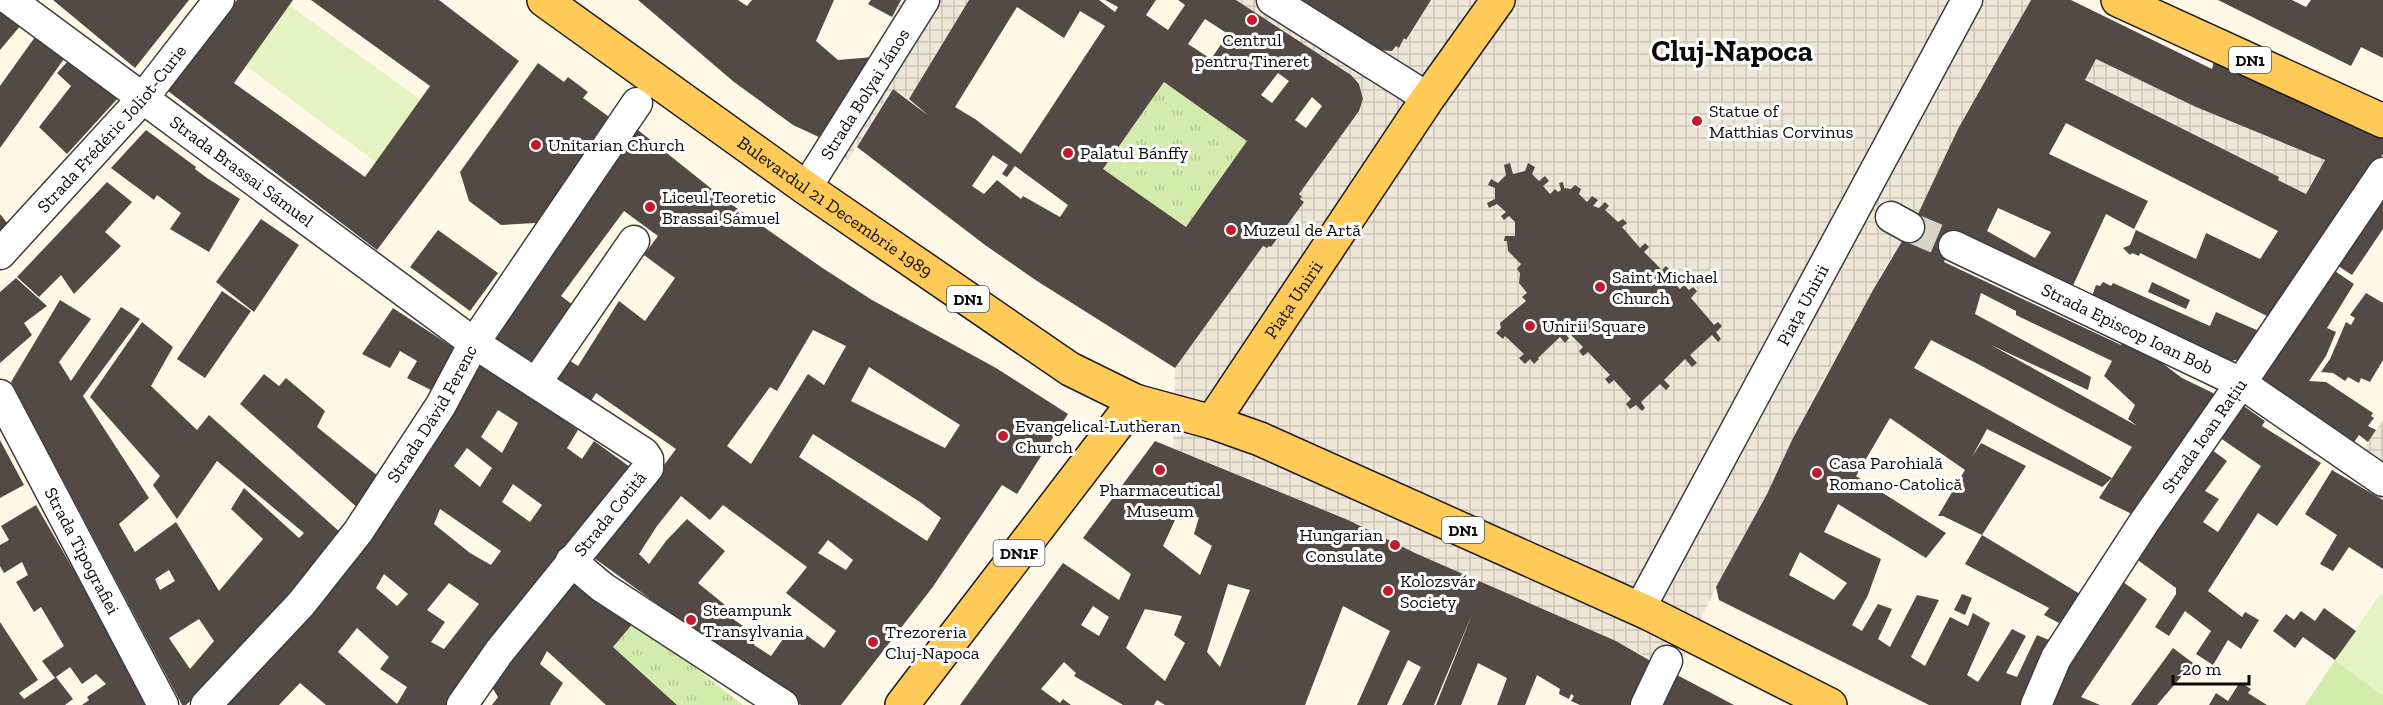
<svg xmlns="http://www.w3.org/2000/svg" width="2383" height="705" font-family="'Zilla Slab',serif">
<defs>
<pattern id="grass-tufts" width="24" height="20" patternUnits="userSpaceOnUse" patternTransform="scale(1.5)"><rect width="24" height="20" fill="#d3ecae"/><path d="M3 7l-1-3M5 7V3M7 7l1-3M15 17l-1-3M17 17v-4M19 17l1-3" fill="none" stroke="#b4c994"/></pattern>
<pattern id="plaza-grid" width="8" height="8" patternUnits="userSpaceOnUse" patternTransform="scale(1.5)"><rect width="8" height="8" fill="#eee6d7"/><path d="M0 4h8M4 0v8" fill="none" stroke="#cbc4b7"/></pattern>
</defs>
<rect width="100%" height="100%" fill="#fff8e7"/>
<g fill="url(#grass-tufts)">
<polygon points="1164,82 1247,141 1186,227 1103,169"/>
<polygon points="635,621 743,705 677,705 613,647"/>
</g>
<polygon fill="#d3ecae" points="2335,660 2383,695 2383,705 2305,705"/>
<g fill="#e5f2c1">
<polygon points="289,5 421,100 376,162 246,66"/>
<polygon points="2380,594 2383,596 2383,695 2335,660"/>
</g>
<g fill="url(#plaza-grid)">
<polygon points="901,0 969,0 909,99 892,89 848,160 831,148"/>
<polygon points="1236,0 1299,0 1392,51 1396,46 1399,48 1404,38 1407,40 1431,0 2031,0 1953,140 1917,216 1884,270 1840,351 1819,387 1766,496 1716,587 1676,672 1616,641 1415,553 1347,520 1173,448 1175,368 1263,246 1267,248 1269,246 1271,247 1303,202 1299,194 1359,111 1363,99 1359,84 1351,75"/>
<polygon points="2096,59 2196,107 2325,160 2306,194 2278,180 2279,177 2085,80"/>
<polygon points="2383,420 2383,481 2355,462"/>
</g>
<g fill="#534a46" fill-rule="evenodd">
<polygon points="53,0 189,0 135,68"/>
<polygon points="237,0 293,0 234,83 365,177 430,86 311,0 439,0 519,61 377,250 168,91"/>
<polygon points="638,0 738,0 747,6 752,0 834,0 816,41 838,60 873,57 821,138 793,125 734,82"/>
<polygon points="871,0 901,0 892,17 868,4"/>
<path d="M 969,0 L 1099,0 L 1115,12 L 1118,7 L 1105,0 L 1156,0 L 1146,15 L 1168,30 L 1185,5 L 1178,0 L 1236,0 L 1351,75 L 1359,84 L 1363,99 L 1359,111 L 1299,194 L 1302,197 L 1300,199 L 1304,202 L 1271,247 L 1269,246 L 1267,248 L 1263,246 L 1175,368 L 1037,281 L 985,245 L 857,147 L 893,89 L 929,116 L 909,99 ZM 1017,7 L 1064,38 L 1080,11 L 1105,26 L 1021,154 L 975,119 L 955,107 ZM 1205,19 L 1228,34 L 1211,59 L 1188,44 ZM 1278,73 L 1289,81 L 1272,103 L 1261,95 ZM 1164,82 L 1247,141 L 1186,227 L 1103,169 ZM 1312,97 L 1322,106 L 1306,128 L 1295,120 ZM 993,155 L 1008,165 L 1002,174 L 1007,177 L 1015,166 L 1068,205 L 1060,217 L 1023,196 L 1021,199 L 997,180 L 984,194 L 972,186 Z"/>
<polygon points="1299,0 1431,0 1406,40 1404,38 1399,48 1396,46 1392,51 1378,50"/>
<path d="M 2031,0 L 2071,0 L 2212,69 L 2214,62 L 2325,109 L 2383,138 L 2383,154 L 2269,317 L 2140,253 L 2139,256 L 2132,253 L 2130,255 L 2123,248 L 2130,245 L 2136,230 L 2196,259 L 2206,233 L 2260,259 L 2278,231 L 2066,123 L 2049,154 L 2148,201 L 2134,229 L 2106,214 L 2070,292 L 1955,236 L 1944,262 L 2121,345 L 2125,335 L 2182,378 L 2213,393 L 2217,398 L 2138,517 L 2099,498 L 2112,478 L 2102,487 L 1987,429 L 1972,457 L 1981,443 L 2026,466 L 1982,535 L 1943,516 L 1938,516 L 1965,470 L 1890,418 L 1856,476 L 1946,533 L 1926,558 L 1838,504 L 1824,532 L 1881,559 L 1868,595 L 1852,625 L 1862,631 L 1878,604 L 1892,609 L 1878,639 L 1890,647 L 1917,595 L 1939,600 L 1911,657 L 1925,666 L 1950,617 L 1968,626 L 1973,613 L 1990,623 L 1967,675 L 1978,682 L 2012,629 L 2026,636 L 2006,673 L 2017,677 L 2037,635 L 2056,643 L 2027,705 L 1929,705 L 1719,600 L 1716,587 L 1767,494 L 1792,440 L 1873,290 L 1917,216 L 1958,129 ZM 2096,59 L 2196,107 L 2325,160 L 2306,194 L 2278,180 L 2279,177 L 2085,80 ZM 1998,208 L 2051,232 L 2035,258 L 1987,231 ZM 1981,293 L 2016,311 L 2016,315 L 2112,361 L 2104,376 L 2135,405 L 2128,419 L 2137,426 L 1991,345 L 2088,390 L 2091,377 L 1975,314 ZM 1931,340 L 1976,363 L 2132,447 L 2112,478 L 1914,368 ZM 1800,552 L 1847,583 L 1834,600 L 1789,575 Z"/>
<polygon points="2218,0 2292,0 2306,7 2311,0 2383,0 2383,58 2361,47 2351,66"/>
<polygon points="0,11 21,25 0,50"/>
<polygon points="35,37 64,59 0,148 0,86"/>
<polygon points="70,59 119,97 67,154 39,127 71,86 57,73"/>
<polygon points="538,63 564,82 568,77 588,92 583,98 612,119 536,223 501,225 469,201 460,172"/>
<path d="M 633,126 L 728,202 L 821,267 L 872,300 L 996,368 L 1068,414 L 1017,494 L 1002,485 L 932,588 L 841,705 L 801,705 L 756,676 L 590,555 L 631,509 L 676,449 L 596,393 L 585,411 L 548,387 L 567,359 L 578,366 L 619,301 L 645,321 L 675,278 L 644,255 L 658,236 L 624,211 L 561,296 L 573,305 L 528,370 L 484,341 ZM 813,330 L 846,346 L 824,385 L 808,374 L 751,464 L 727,446 L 770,387 L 777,391 ZM 869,367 L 960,425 L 945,448 L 851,401 ZM 813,434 L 920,502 L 941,518 L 927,541 L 799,457 ZM 681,496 L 710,520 L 723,505 L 807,567 L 786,593 L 836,631 L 824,648 L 793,625 L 771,656 L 754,645 L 759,637 L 720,610 L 725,605 L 698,583 L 725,551 L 687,519 L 666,541 L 649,564 L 639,554 L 657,526 ZM 828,540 L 853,560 L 846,570 L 818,553 Z"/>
<polygon points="146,130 196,167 195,169 207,178 240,199 209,252 170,229 181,213 157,195 154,200 111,168"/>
<polygon points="1510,163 1513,174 1525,171 1528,163 1535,167 1532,174 1539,181 1545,176 1549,181 1543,186 1550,194 1555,189 1558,192 1561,190 1559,183 1563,182 1564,188 1571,189 1575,185 1581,189 1579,194 1587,202 1592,196 1598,200 1593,206 1599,208 1605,202 1609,206 1605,210 1618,222 1623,219 1627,223 1622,227 1640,248 1645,243 1649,247 1644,252 1662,270 1666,266 1670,270 1666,275 1680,289 1684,285 1689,290 1693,287 1697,291 1691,298 1714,325 1718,322 1722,326 1716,332 1721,339 1718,342 1712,335 1690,355 1697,363 1692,367 1685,359 1664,380 1670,386 1666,390 1660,384 1641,402 1645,408 1642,411 1636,405 1630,409 1626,404 1631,399 1614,380 1609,384 1605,379 1610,375 1588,352 1583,356 1579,351 1583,347 1567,331 1565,334 1569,338 1565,343 1560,337 1538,358 1539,359 1534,364 1530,359 1525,364 1519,358 1524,354 1505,336 1503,339 1496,333 1501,328 1500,323 1526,301 1522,297 1527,293 1519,283 1520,273 1517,269 1521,264 1508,251 1507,241 1504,241 1505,236 1515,236 1515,222 1509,216 1504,220 1501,216 1506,212 1497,204 1489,208 1487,203 1495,199 1495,188 1488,185 1491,179 1498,183 1506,175 1504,165"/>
<polygon points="107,182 132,202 105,232 121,246 74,294 61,275 39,297 17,277"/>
<polygon points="2383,187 2383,229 2352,275 2332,262"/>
<polygon points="0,214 8,224 0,232"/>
<polygon points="261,219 299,245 254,312 216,282"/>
<polygon points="438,230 498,273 470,311 410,267"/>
<polygon points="2329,267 2354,284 2327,328 2336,332 2326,356 2309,381 2326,382 2373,413 2371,416 2374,418 2368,426 2376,430 2368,442 2359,435 2352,445 2315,420 2315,416 2262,379 2258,370"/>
<polygon points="16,278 47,306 24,323 32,335 0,363 0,292"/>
<polygon points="2103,282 2111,286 2113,283 2210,326 2216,312 2259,331 2240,359 2231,361 2092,296 2096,285 2100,286"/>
<polygon points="2152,282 2190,300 2186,309 2148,292"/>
<polygon points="222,291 251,311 205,378 177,359"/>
<polygon points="2366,293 2383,303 2383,360 2370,382 2361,378 2359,383 2348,377 2345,381 2333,373 2321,372 2330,359 2346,322 2351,325 2355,318 2350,315"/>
<path d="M 60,300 L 91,319 L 59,362 L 71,381 L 121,307 L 140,319 L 83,396 L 149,498 L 119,524 L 135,552 L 176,522 L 219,591 L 263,539 L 231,509 L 244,488 L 299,538 L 304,533 L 217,461 L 177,519 L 153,485 L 160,476 L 90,397 L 142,322 L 173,347 L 151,386 L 197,430 L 209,415 L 341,533 L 251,642 L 186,705 L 182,705 L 11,382 ZM 169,570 L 175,581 L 160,590 L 155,579 ZM 199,619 L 214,641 L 190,669 L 169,638 Z"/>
<polygon points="393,308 460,352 437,393 407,378 417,361 400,351 390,368 362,354"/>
<path d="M 473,357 L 578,430 L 567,448 L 582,459 L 594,441 L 630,467 L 450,705 L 326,705 L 300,683 L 279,705 L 226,705 L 257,673 L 322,596 ZM 498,410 L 518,423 L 502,453 L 481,437 ZM 467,448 L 492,468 L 480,487 L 454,466 ZM 513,484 L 542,505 L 530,522 L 502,502 ZM 440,509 L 501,551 L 491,565 L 470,553 L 434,524 ZM 384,574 L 408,594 L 397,606 L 376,588 ZM 449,583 L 479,604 L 444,649 L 431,642 L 445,622 L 427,610 ZM 357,628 L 389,657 L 380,669 L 407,687 L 397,704 L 338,652 Z"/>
<polygon points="264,374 279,386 286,378 325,411 317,427 383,480 359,509 240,404"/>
<polygon points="2238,402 2265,421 2262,426 2321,463 2277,526 2258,513 2208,591 2242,617 2245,612 2259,620 2241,649 2228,640 2213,665 2196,654 2211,631 2185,611 2169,636 2155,627 2176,594 2176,588 2131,555 2208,447 2227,461 2205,491 2219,499 2203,522 2218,532 2261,466 2216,435"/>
<polygon points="0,440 24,485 0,498"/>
<path d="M 1155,441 L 1348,520 L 1415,553 L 1616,641 L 1656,664 L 1637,705 L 1580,705 L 1571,701 L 1574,696 L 1571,694 L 1569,699 L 1559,694 L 1560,689 L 1537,675 L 1525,705 L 1497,705 L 1507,678 L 1478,663 L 1461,705 L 1436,705 L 1473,612 L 1434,705 L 1402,705 L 1421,667 L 1408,660 L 1387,705 L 1357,705 L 1390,631 L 1343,606 L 1305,705 L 1165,705 L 1157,700 L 1154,705 L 1123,705 L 1074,676 L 1076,673 L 1064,662 L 1041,689 L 1060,703 L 1063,699 L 1071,705 L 960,705 L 1063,563 L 1119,600 L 1131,574 L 1083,538 ZM 1199,517 L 1194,534 L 1212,546 L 1200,575 L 1163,546 L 1175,520 ZM 1228,584 L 1250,590 L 1220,667 L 1207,652 ZM 1093,606 L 1109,617 L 1099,636 L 1081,625 ZM 1145,609 L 1182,616 L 1174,635 L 1185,643 L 1165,681 L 1126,648 Z"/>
<polygon points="2332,470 2383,500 2383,569 2349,547 2333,571 2320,564 2337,535 2305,514"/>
<polygon points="36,505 113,638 154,705 82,705 89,700 87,697 106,684 96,674 82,684 70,667 56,677 73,699 65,705 0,705 0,622 38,680 19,693 24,699 55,678 42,661 64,646 41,607 34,612 16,582 28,575 22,562 4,573 0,566 0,545 9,540 1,526"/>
<polygon points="1982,535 2080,594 2059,623 2044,615 2049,608 1965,564"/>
<polygon points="574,571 635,621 613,647 677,705 606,705 547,651 540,664 563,683 550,704 551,705 492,705 498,697 488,681"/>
<polygon points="2123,582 2147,599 2081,697 2100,705 2047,705 2056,685"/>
<polygon points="1962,594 1972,598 1965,615 1954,610"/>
<polygon points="2324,608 2356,631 2335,660 2303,637 2295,648 2273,631 2286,614 2294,620 2301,611 2315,621"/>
<polygon points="2173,648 2193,663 2157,705 2131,705"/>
<polygon points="1677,675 1734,705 1662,705"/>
<polygon points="2240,682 2251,689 2248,693 2267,705 2209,705 2216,693 2228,701"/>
</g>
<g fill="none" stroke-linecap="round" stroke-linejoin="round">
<polyline stroke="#dad4c6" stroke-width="30" stroke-dasharray="30 15" stroke-linecap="butt" points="1909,227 1954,246"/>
<defs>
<g id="minor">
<path id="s1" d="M 10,0 L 474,343 L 644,453 L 648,459 L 648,468 L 499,652 L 462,705"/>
<polyline points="1272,0 1428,98"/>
<path id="s2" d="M 806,188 L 924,0"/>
<polyline points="1891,217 1909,227"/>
<path id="s3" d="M 1954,246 L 2241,383 L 2383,481"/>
<path id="s4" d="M 0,254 L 143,98 L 219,0"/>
<polyline points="536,383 634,241"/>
<path id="s5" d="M 0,395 L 163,705"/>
<polyline points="571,561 602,587 783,705"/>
<path id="s6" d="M 1639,610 L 1967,0"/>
<path id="s7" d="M 206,705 L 301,604 L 358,532 L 441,405 L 474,343 L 637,103"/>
<polyline points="1646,705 1667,661"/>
<path id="s8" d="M 2036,705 L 2056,658 L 2143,524 L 2241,383 L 2383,173"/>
</g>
<g id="major">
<path id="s9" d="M 544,0 L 806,188 L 1070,369 L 1135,401 L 1212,422 L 1260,439 L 1648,613 L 1830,705"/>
<polyline points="2118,0 2383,121"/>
<path id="s10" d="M 1212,422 L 1428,98 L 1498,0"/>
<polyline points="902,705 1135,401"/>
</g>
</defs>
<use href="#minor" stroke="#3d3d3d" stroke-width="33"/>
<use href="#major" stroke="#1b1b1b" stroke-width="36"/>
<use href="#minor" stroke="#fff" stroke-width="30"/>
<use href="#major" stroke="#ffca57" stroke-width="33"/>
</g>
<g fill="#c4182d" stroke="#fff" stroke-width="2">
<circle cx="1252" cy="20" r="6"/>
<circle cx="1697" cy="121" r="6"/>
<circle cx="536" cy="145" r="6"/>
<circle cx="1068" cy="153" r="6"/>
<circle cx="650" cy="207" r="6"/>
<circle cx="1231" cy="230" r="6"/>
<circle cx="1600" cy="287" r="6"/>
<circle cx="1530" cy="326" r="6"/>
<circle cx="1003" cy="436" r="6"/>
<circle cx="1160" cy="470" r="6"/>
<circle cx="1817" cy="473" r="6"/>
<circle cx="1395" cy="545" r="6"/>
<circle cx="1388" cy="591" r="6"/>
<circle cx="691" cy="620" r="6"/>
<circle cx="873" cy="642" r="6"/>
</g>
<g text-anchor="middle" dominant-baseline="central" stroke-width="6" stroke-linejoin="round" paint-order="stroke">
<g fill="#fff" stroke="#545454" stroke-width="1.5">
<rect x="2229" y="47" width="42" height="26" rx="4.5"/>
<rect x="947" y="286" width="42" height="26" rx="4.5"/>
<rect x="1442" y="517" width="42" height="26" rx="4.5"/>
<rect x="993.5" y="540" width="51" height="26" rx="4.5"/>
</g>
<g font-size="16" font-weight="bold" fill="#0a0a0a">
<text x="2250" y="60">DN1</text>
<text x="968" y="299">DN1</text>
<text x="1463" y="530">DN1</text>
<text x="1019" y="553">DN1F</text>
</g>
<g font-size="18" fill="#0a0a0a" stroke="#fff" text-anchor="start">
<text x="1252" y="40" text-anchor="middle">Centrul<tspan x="1252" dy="21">pentru Tineret</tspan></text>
<text x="1709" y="111">Statue of<tspan x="1709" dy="21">Matthias Corvinus</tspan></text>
<text x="548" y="145">Unitarian Church</text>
<text x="1080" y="153">Palatul Bánffy</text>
<text x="662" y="197">Liceul Teoretic<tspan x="662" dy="21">Brassai Sámuel</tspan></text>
<text x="1243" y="230">Muzeul de Artă</text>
<text x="1612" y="277">Saint Michael<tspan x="1612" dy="21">Church</tspan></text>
<text x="1542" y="326">Unirii Square</text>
<text x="1015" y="426">Evangelical-Lutheran<tspan x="1015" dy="21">Church</tspan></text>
<text x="1829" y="463">Casa Parohială<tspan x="1829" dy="21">Romano-Catolică</tspan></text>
<text x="1160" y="490" text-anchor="middle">Pharmaceutical<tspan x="1160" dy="21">Museum</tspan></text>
<text x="1383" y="535" text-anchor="end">Hungarian<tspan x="1383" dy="21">Consulate</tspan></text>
<text x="1400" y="581">Kolozsvár<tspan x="1400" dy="21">Society</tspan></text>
<text x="703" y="610">Steampunk<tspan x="703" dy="21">Transylvania</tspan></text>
<text x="885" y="632">Trezoreria<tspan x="885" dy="21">Cluj-Napoca</tspan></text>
</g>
<g font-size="18" fill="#0a0a0a" stroke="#fff">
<text stroke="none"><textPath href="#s2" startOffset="111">Strada Bolyai János</textPath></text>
<text stroke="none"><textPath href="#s4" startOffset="168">Strada Frédéric Joliot-Curie</textPath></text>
<text stroke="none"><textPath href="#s1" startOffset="288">Strada Brassai Sámuel</textPath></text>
<text stroke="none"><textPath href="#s9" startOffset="357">Bulevardul 21 Decembrie 1989</textPath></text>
<text stroke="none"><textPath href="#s10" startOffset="147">Piața Unirii</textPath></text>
<text stroke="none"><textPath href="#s6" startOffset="346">Piața Unirii</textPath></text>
<text stroke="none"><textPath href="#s3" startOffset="192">Strada Episcop Ioan Bob</textPath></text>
<text stroke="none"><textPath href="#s7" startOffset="370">Strada Dávid Ferenc</textPath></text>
<text stroke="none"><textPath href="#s8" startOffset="318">Strada Ioan Rațiu</textPath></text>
<text transform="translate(610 514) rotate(-51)">Strada Cotită</text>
<text stroke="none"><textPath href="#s5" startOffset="176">Strada Tipografiei</textPath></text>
</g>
<g font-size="30" font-weight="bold" fill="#0a0a0a" stroke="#fff">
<text x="1732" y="51">Cluj-Napoca</text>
</g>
</g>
<path d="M2173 675v9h76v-9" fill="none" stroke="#0a0a0a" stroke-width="3"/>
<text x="2182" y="675" font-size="18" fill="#0a0a0a" stroke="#ffffff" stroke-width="4.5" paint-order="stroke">20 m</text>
</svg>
